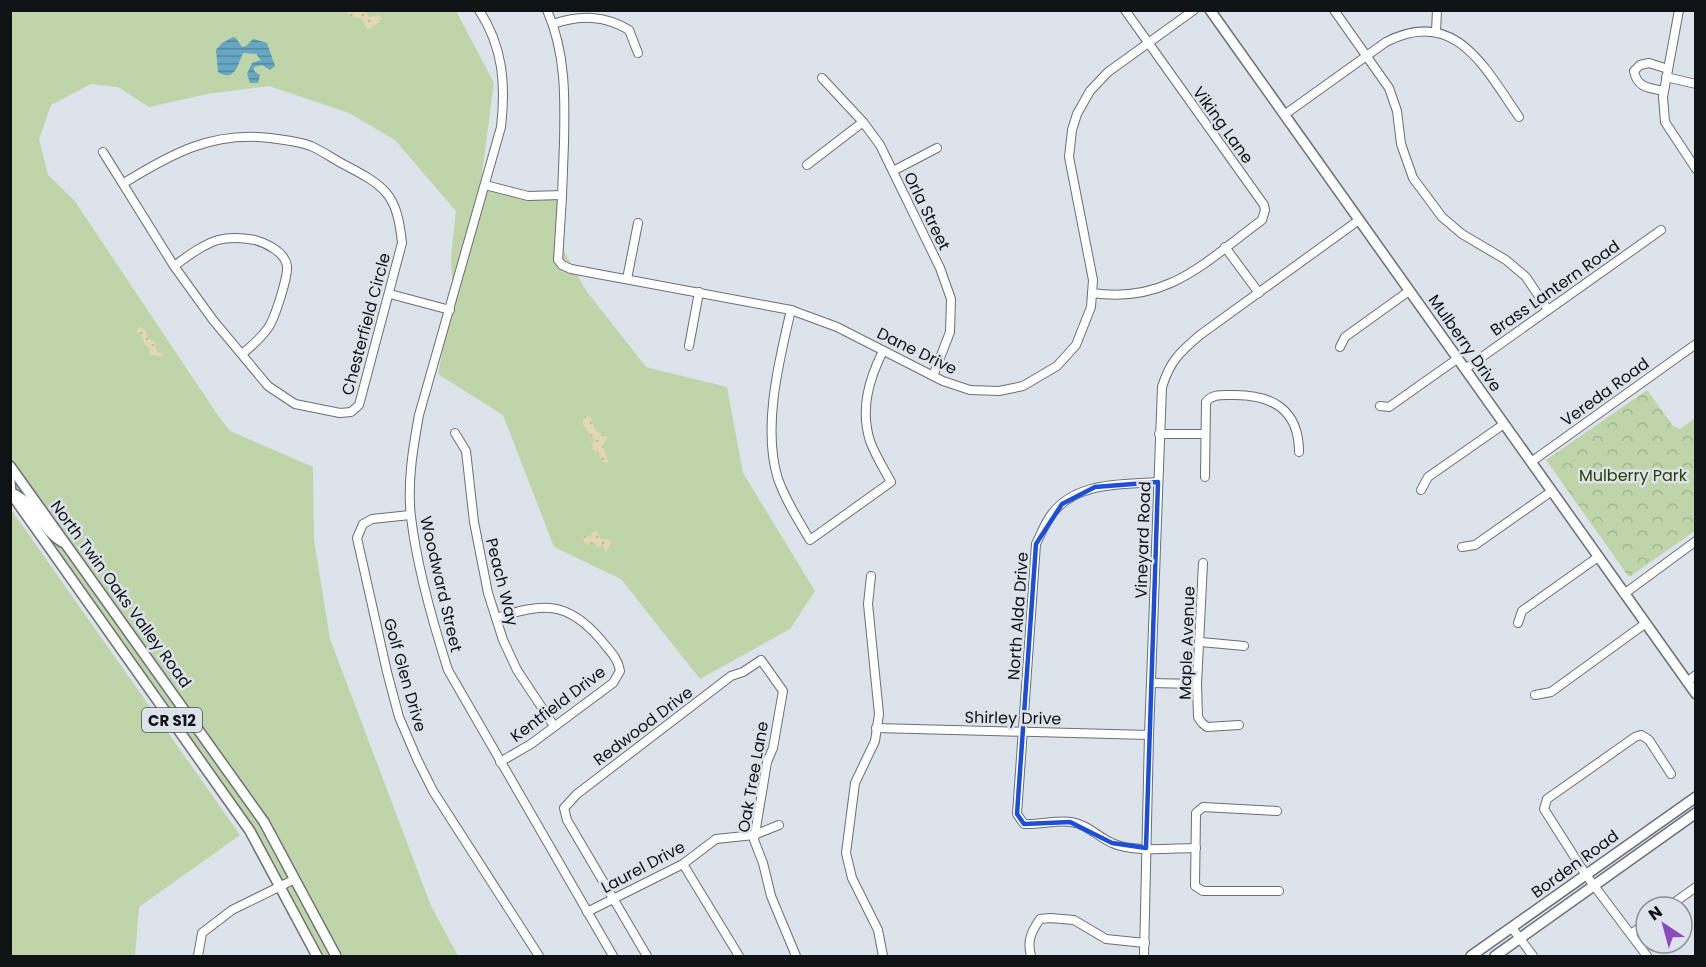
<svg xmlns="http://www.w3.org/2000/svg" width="1706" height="967" font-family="Poppins,sans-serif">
<defs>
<pattern id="sand-dots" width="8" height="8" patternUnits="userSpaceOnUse" patternTransform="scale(1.5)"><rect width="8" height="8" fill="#e2d9b4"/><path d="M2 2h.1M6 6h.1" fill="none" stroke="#c1b99a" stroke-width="1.8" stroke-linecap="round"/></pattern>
<pattern id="park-crowns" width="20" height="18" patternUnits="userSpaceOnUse" patternTransform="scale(1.5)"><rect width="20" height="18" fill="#bfd4a9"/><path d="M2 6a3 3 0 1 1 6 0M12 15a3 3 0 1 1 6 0" fill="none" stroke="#a3b591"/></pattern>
<pattern id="water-rules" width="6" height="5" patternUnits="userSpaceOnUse" patternTransform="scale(1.5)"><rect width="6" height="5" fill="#66a8c3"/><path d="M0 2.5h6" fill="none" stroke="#53889d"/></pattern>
</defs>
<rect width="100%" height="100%" fill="#dce3ea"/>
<g fill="#bfd4a9">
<polygon points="10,11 456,11 494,83 477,211 485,185 521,194 562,196 561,246 587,292 646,367 727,387 743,473 815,591 790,629 700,679 621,579 554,547 503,415 438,374 453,297 451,257 456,211 395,140 349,113 269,86 207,94 149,107 118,87 91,84 51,105 39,139 48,175 74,200 217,414 230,431 313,467 314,540 330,639 431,906 458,956 323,956 250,830 11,502"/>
<polygon points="10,508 240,835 139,907 135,956 11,956"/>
</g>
<g fill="url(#sand-dots)">
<polygon points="346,11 365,11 369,17 379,15 383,20 367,30 362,19 348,15"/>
<polygon points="140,327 145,330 148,338 155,342 156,350 163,354 162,357 149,354 150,348 144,344 143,338 137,332 137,329"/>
<path d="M 585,416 L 591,417 L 595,430 L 607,437 L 607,440 L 602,446 L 608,460 L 607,463 L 602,462 L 599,454 L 591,449 L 594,439 C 589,431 579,427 585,416 Z"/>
<polygon points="596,531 601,539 608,539 611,542 607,551 604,550 603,544 597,548 595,542 587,545 583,539 584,536 591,537 592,532"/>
</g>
<polygon fill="url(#park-crowns)" points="1647,390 1673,426 1680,429 1695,418 1695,531 1629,577 1546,460"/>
<path fill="url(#water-rules)" d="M 233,37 L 236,38 L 242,47 L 246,46 L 253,39 L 267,43 L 275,66 L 270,70 L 262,65 L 254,67 L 254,71 L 260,75 L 258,83 L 250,83 L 247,74 L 252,63 L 261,60 L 256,54 L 243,53 C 238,64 235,83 218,72 L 216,50 L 222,43 Z"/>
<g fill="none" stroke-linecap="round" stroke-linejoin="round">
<defs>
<g id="minor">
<path d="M 479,10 C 503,47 506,84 501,127 L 419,415 C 413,448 407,483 411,517 C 417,568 432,620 448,670 L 613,956"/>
<path d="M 547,10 C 566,53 565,98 564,143 C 563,182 561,221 558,260 L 562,265 L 571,269 L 791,310 L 837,327 L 943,381 L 970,390 L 999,391 L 1023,386 L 1057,366 L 1076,345 L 1091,307 L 1093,280 L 1069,157 L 1072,130 L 1077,114 L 1090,91 L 1108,72 L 1194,10"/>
<polyline points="1334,10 1389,88 1397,111 1401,144 1413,178 1442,217 1462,234 1506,260 1526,277 1548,310"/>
<polyline points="1679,10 1663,97 1665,122 1696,169"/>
<path d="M 553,24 C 581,15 604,15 629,30 L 638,53"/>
<polyline points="1436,32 1437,10"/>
<polyline points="1666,77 1696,84"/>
<polyline points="822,78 863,122 880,145 940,268 951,299 950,332 933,376"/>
<path d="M 1664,91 C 1649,88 1637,88 1634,71 L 1640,65 L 1649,63 L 1668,69"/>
<path d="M 1284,115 L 1386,42 C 1455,6 1485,68 1519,117"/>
<path d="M 103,152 L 174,266 L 213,320 L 268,386 L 295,404 L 340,413 L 351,412 L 359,405 L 402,243 C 397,193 385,186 343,164 C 332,158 322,151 311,146 C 298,141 283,140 270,138 C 212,131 171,154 124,183"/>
<polyline points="807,165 863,122"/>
<polyline points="893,171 937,148"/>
<polyline points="485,185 528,196 562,195"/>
<polyline points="1225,247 1259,293"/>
<path d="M 174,266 C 188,256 202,245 218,240 C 229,237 244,238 255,240 C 266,243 285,252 287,266 C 288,277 275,318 268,328 C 261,338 252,346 242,354"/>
<polyline points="627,279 638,223"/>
<path d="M 1092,293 C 1168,304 1205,262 1262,220 L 1265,210 L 1264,205 L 1125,10"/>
<polyline points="390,294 450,310"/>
<path d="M 791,310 C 779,361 762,428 778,479 C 786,501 798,520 810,540 L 891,482 C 884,469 875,455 870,441 C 860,409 869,379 883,351"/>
<polyline points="689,346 699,292"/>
<polyline points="1340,347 1345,337 1409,291"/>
<polyline points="1465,369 1661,230"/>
<polyline points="1380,406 1389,407 1457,359"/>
<polyline points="455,433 466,451 474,522 488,593 503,640 517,670 554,726"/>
<polyline points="1159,434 1205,434"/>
<polyline points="1531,462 1696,344"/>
<path d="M 1205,477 L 1206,402 C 1212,394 1221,395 1231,395 C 1270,394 1299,408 1299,452"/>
<path d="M 1158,482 C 1122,485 1076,481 1051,515 C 1045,523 1041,534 1036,544 L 1017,814 L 1024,824 C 1039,825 1056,820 1071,822 C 1087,824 1098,837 1112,843 C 1133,853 1172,848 1196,848"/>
<polyline points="1421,490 1428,477 1504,424"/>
<polyline points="410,515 372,519 363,524 357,538 387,672 399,717 417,759 433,791 539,956"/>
<polyline points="1462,547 1475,545 1552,491"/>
<polyline points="1203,563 1197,684 1198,717 1202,723 1207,727 1239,725"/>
<polyline points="871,576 868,604 879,714 875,741 855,783 846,853 852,878 878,930 883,956"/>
<polyline points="1624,594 1696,541"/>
<path d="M 496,618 C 543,603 567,600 601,640 C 609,650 618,658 620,671 L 613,683 L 531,744 L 500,762"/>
<polyline points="1518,623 1522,611 1598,557"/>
<polyline points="1201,642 1244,646"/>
<polyline points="1687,682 1696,675"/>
<polyline points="1151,683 1197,684"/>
<polyline points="1535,695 1551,692 1646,623"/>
<polyline points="876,728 1149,735"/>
<polyline points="1277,811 1203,807 1196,813 1195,886 1203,891 1279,891"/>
<polyline points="683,864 739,956"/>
<polyline points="1668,907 1696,887"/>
<polyline points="587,912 683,864 716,839 754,835 779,825"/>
<polyline points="1512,928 1533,956"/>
<polyline points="1631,934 1646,923"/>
<polyline points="198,956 202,933 232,910 295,879"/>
<polyline points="647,956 567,820 564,808 577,794 731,676 743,672 761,660 783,691 773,748 767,762 754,840 763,863 771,896 796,956"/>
<path d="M 1031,956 C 1027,941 1031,932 1040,919 L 1050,918 L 1074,920 L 1106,939 L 1145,943"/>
<path d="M 1144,956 L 1149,735 L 1162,387 C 1170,361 1180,352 1200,335 L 1359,220"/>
<polyline points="1647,956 1586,875 1544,809 1547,799 1635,737 1641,735 1649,740 1671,774"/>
</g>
<g id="major">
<polyline points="1210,10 1696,694"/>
<polyline points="10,466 264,822 336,956"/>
<polyline points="10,481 11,493"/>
<polyline points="10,492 250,831 317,956"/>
<path d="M 14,494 C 35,504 42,530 62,542"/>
<polyline points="1471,956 1696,797"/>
<polyline points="1495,956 1696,813"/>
</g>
</defs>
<use href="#minor" stroke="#696f76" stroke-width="10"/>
<use href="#major" stroke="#696f76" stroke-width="12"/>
<use href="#minor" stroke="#fff" stroke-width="8"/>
<use href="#major" stroke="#fff" stroke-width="9"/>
</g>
<path fill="none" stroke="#1d4ed8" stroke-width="4.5" stroke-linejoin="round" d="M 1158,482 L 1146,848 L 1112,843 L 1070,822 L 1024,824 L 1017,814 L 1036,544 L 1062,504 L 1095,487 Z"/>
<g text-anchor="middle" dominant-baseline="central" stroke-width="5" stroke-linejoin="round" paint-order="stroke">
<rect fill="#dce3ea" stroke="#4d5155" stroke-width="1.5" x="142" y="708" width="60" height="24" rx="4.5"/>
<g font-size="15" font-weight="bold" fill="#101315">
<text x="172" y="720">CR S12</text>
</g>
<g font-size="16" fill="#101315" stroke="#dce3ea">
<text transform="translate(1223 125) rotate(54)">Viking Lane</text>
<text transform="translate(927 211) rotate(64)">Orla Street</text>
<text transform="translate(1555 288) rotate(-35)">Brass Lantern Road</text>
<text transform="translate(366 324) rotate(-75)">Chesterfield Circle</text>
<text transform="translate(1465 343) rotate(55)">Mulberry Drive</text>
<text transform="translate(917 351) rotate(26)">Dane Drive</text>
<text transform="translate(1605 392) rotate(-36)">Vereda Road</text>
<text transform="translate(1143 540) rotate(-88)">Vineyard Road</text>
<text transform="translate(502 582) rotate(76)">Peach Way</text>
<text transform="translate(441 584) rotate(77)">Woodward Street</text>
<text transform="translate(121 594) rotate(54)">North Twin Oaks Valley Road</text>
<text transform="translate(1018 616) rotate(-86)">North Alda Drive</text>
<text transform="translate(1187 643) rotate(-88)">Maple Avenue</text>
<text transform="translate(405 675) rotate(74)">Golf Glen Drive</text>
<text transform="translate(558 704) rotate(-37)">Kentfield Drive</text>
<text transform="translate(1013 718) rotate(1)">Shirley Drive</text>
<text transform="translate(643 726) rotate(-37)">Redwood Drive</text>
<text transform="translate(753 777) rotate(-80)">Oak Tree Lane</text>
<text transform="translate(1575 864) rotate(-36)">Borden Road</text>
<text transform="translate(643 867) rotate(-28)">Laurel Drive</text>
</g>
<g font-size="16" fill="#2a4004" stroke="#dce3ea">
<text x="1633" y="475">Mulberry Park</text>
</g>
</g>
<rect width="1706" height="967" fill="none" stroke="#101315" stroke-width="24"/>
<g transform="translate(1664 925) rotate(324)"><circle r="28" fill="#dce3ea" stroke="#8a9095" stroke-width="1.5"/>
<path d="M0-4.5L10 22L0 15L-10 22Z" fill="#8d4abf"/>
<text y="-9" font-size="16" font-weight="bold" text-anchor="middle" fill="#101315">N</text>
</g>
</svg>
